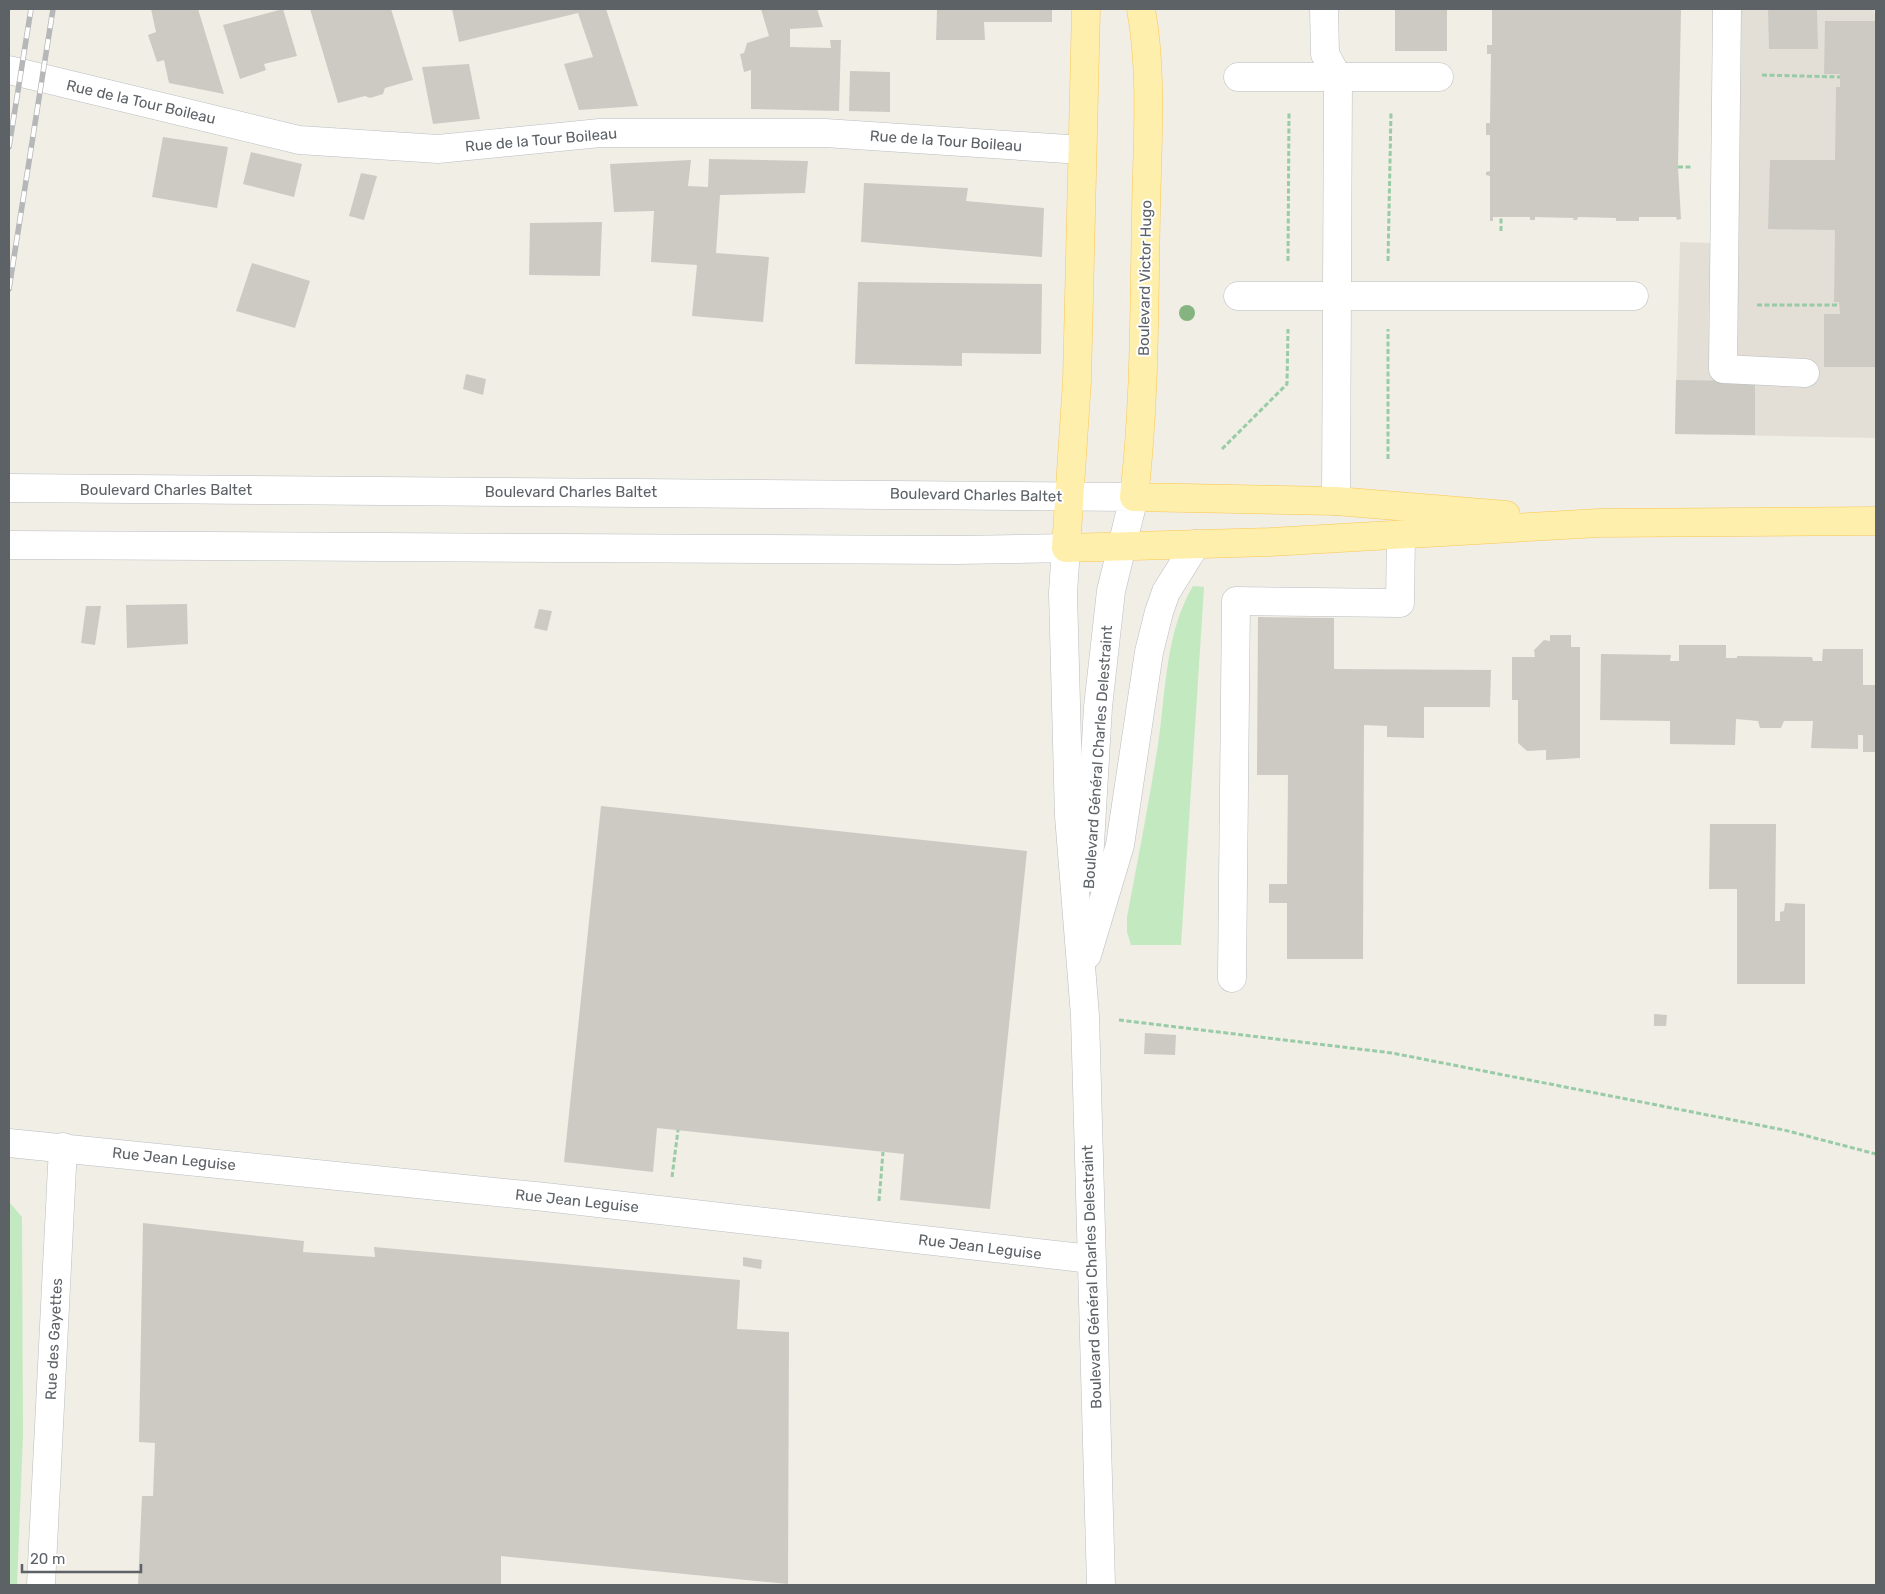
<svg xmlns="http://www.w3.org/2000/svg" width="1885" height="1594" font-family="Rubik,sans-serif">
<rect width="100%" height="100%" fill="#f0eee5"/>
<polygon fill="#e3dfd6" points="1713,9 1873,9 1876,18 1876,438 1675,434 1680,242 1712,243"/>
<g fill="#c2e9c0">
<path d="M 1193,586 L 1204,587 L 1181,945 L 1131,945 L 1127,932 L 1127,917 C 1138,860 1149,802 1158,745 C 1166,692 1165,633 1193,586 Z"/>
<polygon points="9,1202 22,1217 23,1435 17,1585 9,1585"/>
</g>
<g fill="#cdcac4">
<polygon points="151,9 198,9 224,94 169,83 164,60 157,62 148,35 156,32"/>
<polygon points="283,9 297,56 264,64 266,70 240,79 223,25"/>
<polygon points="310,9 391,9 413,80 385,88 383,94 370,98 365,96 338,103"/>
<polygon points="452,9 606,9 638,106 579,110 564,64 593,57 578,13 459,42"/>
<polygon points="761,9 817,9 823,27 790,29 790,47 831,48 830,40 841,40 839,111 751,109 751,70 744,72 740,54 744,53 747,43 769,36"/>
<polygon points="937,9 1052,9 1052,22 984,22 985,40 936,40"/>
<rect x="1395" y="9" width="52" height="42"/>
<polygon points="1492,9 1681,9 1678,167 1681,219 1677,220 1676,217 1639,217 1639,221 1616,221 1616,218 1578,217 1577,220 1573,220 1574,218 1535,217 1535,220 1530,220 1530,217 1493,217 1493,221 1490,221 1490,176 1486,175 1486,172 1490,171 1490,135 1486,135 1486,123 1490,123 1491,54 1487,54 1487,45 1492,45"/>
<polygon points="1768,9 1817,9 1818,49 1769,49"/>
<polygon points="1825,21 1876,21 1876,367 1824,367 1824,314 1840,314 1839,302 1834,302 1835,230 1768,229 1770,160 1835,160 1836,87 1840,87 1840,74 1824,74"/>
<polygon points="469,64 480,119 433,124 422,67"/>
<polygon points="850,71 890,72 890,112 849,111"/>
<polygon points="163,137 228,147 217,208 152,197"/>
<polygon points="251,152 302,164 294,197 243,184"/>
<polygon points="709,159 808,161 805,193 720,195 716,253 769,257 763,322 692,316 697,265 651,262 654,211 614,212 610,164 691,160 688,186 708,187"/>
<polygon points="361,173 377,176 364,220 349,216"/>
<polygon points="864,183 968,188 966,201 1044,208 1042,257 861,242"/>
<polygon points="602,222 600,276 529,275 530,223"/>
<polygon points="252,263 310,281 295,328 236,311"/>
<polygon points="858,282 1042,284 1041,354 962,353 962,366 855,364"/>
<polygon points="466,374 486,379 483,395 463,389"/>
<polygon points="1676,380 1755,381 1755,435 1675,434"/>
<polygon points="187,604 188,644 127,648 126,605"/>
<polygon points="86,606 101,606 95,645 81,643"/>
<polygon points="539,609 552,611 547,631 534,628"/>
<polygon points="1258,617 1334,618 1334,669 1491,670 1490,707 1424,707 1424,738 1387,737 1387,726 1364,725 1363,959 1287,959 1287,903 1269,903 1269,884 1287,884 1288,775 1257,775"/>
<polygon points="1550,635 1571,635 1571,647 1580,647 1580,758 1546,760 1546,750 1527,751 1518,743 1518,700 1512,700 1512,657 1535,657 1534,650 1544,640 1550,641"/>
<polygon points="1679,645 1726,645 1726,658 1737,658 1737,656 1812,657 1813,661 1822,661 1823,649 1863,649 1863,685 1876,685 1876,752 1863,752 1863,735 1858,735 1858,749 1811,748 1813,721 1784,721 1781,728 1760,728 1758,721 1736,719 1735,745 1670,744 1670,721 1600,720 1601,654 1671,655 1670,661 1679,661"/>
<polygon points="601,806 1027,851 990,1209 900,1200 904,1154 657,1128 653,1172 564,1162"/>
<polygon points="1710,824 1776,824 1775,921 1780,921 1780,912 1784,911 1785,903 1805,904 1805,984 1737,984 1737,889 1709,889"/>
<polygon points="1654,1014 1667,1015 1666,1026 1654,1026"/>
<polygon points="1145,1033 1176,1035 1175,1055 1144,1054"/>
<polygon points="143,1223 304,1241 303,1252 375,1257 374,1247 740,1280 737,1329 789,1332 788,1584 501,1556 501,1585 138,1585 142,1496 153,1496 155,1443 139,1442"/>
<polygon points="743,1257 762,1260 761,1269 743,1266"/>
</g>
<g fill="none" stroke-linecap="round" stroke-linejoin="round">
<defs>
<g id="minor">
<polyline points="1324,9 1325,54 1338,78 1336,501"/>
<polyline points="1727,9 1723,369 1805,373"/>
<polyline points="9,70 299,140 438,149 600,133 825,133 1082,150"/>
<polyline points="1238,77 1439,77"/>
<polyline points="1238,296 1634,296"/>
<polyline points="9,488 1134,497 1111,591 1098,707 1088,878"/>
<polyline points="9,545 958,550 1066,548 1063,593 1069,816 1085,1016 1101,1585"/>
<polyline points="1087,955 1120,845 1149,652 1159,612 1166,592 1196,544"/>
<polyline points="1232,978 1236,601 1400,603 1401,535"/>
<polyline points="9,1143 545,1197 1091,1259"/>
<polyline points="41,1585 63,1147"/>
</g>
<g id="major">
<polyline points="1086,9 1077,381 1066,548 1270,542 1599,523 1876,521"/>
<path d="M 1141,9 C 1153,75 1147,146 1146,213 C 1144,308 1145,403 1134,497 L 1336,501 L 1506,515"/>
</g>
</defs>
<use href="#minor" stroke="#babdc2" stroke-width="29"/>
<use href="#major" stroke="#fbc753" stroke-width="29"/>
<g stroke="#98cba6" stroke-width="3" stroke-dasharray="5 2.5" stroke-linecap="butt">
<polyline points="1762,75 1840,77"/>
<polyline points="1678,167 1691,167"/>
<polyline points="1501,231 1501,217"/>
<polyline points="1288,261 1289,112"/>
<polyline points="1388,261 1391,112"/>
<polyline points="1757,305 1839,305"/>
<polyline points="1222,449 1287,384 1288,329"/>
<polyline points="1388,459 1388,329"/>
<polyline points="1119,1020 1392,1053 1784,1130 1876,1154"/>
<polyline points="672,1177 678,1130"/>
<polyline points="879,1201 883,1152"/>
</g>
<use href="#minor" stroke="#fff" stroke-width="28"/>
<use href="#major" stroke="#ffefac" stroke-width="28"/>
<defs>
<g id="rail">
<polyline points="9,147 31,9"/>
<polyline points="9,289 53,9"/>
</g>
</defs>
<use href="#rail" stroke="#b6b7b8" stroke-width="5.5"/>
<use href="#rail" stroke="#fff" stroke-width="4" stroke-dasharray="11" stroke-linecap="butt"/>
</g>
<circle fill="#86b481" cx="1187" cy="313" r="8"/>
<g text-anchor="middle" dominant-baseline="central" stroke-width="4" stroke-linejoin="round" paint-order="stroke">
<g font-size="15" fill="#5d6267" stroke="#fff">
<text transform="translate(141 102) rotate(13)">Rue de la Tour Boileau</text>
<text transform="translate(541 140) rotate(-5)">Rue de la Tour Boileau</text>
<text transform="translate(946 141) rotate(4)">Rue de la Tour Boileau</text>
<text transform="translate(1145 278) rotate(-89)">Boulevard Victor Hugo</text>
<text x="166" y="490">Boulevard Charles Baltet</text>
<text x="571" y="492">Boulevard Charles Baltet</text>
<text transform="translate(976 495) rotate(1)">Boulevard Charles Baltet</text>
<text transform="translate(1098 757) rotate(-86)">Boulevard Général Charles Delestraint</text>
<text transform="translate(174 1159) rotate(6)">Rue Jean Leguise</text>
<text transform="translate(577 1201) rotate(6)">Rue Jean Leguise</text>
<text transform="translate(980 1247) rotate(7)">Rue Jean Leguise</text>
<text transform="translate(1092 1277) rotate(-92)">Boulevard Général Charles Delestraint</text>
<text transform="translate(54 1339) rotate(-87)">Rue des Gayettes</text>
</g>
</g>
<rect width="1885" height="1594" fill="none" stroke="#5d6267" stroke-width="20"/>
<path d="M22 1564v8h119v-8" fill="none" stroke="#5d6267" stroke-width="2.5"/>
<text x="30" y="1564" font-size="15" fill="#5d6267" stroke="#ffffff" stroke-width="4" paint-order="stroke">20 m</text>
</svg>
